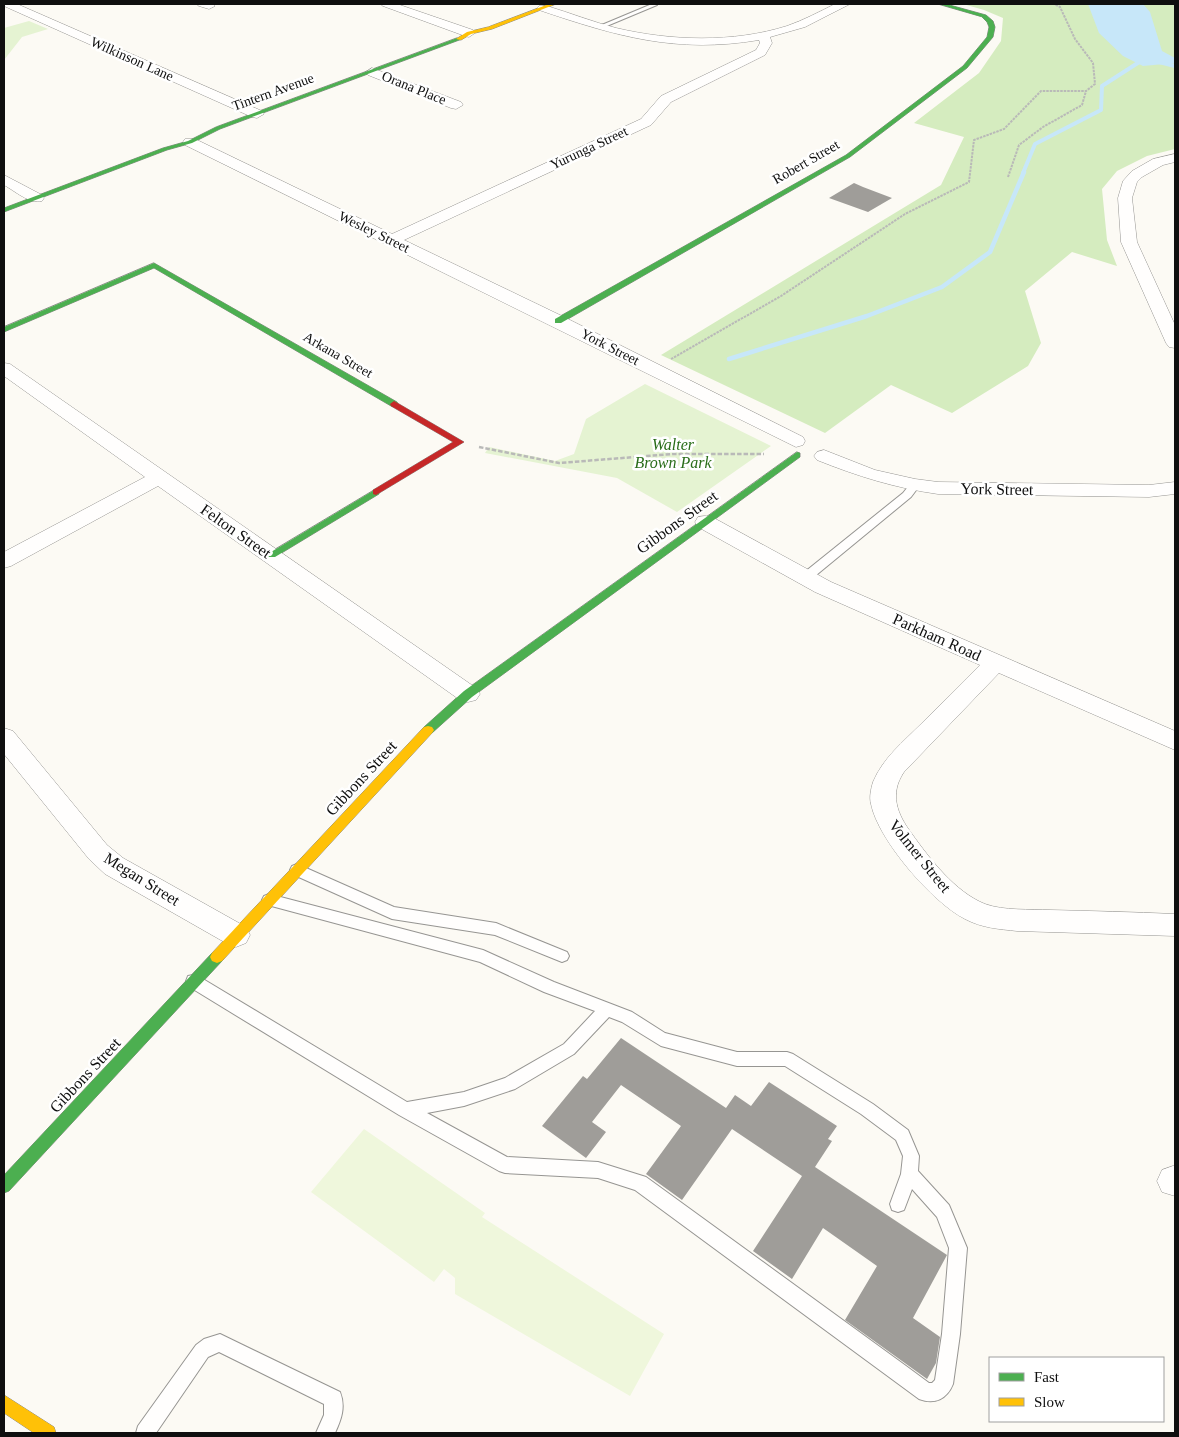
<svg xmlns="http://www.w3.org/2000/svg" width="1179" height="1437" font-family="'Times New Roman',serif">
<rect width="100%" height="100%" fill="#fcfaf4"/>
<g fill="#e5f3d2">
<polygon points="29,21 48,29 22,37 4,60 4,28"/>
<polygon points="645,384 771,446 677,512 617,478 485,453 489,447 555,461 574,454 586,419"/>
</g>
<polygon fill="#d5ecbf" points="963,4 1175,4 1175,149 1147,156 1117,171 1102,189 1107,240 1117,266 1072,252 1025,291 1041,343 1028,366 952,413 891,385 825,433 661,355 941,185 964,137 914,123 979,73 1001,41 1003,18 984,10"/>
<polygon fill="#eff7dc" points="364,1129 485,1213 482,1217 664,1334 630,1396 455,1294 455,1278 444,1269 434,1282 311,1192"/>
<polygon fill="#c7e7f9" points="1088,4 1143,4 1150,12 1162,51 1175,58 1175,63 1143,66 1123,56 1099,33"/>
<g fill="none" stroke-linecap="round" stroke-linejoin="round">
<g stroke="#c7e7f9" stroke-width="4">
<polyline points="1159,62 1175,66"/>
<polyline points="1023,173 1035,144 1101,110 1102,86 1144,59"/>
</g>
<polyline stroke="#c7e7f9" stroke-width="4.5" points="729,359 867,316 942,287 990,252 1024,172"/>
</g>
<g fill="#9f9d99">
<polygon points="854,183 863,187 892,198 868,212 829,198"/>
<polygon points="621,1038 726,1108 735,1095 751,1106 769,1082 837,1126 828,1139 832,1141 815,1167 947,1255 913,1318 940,1337 936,1363 927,1379 845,1320 877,1266 823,1228 792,1279 753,1251 802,1176 732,1129 682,1200 646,1174 681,1126 621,1085 592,1122 606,1132 586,1158 542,1126 583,1076 587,1079"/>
</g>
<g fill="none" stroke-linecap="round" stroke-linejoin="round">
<defs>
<g id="lane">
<polygon points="652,4 657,5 602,28 597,27"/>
<polygon points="915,482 920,485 911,497 809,581 801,581 799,578 801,575 903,493 911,483"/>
<polygon points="297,864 394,907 496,923 567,952 569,956 567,960 562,962 495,935 392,919 292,874 290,870 292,866"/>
<path d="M 269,894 L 483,950 L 554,982 L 632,1012 L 665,1033 L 737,1052 L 787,1052 L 793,1054 L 873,1104 L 908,1130 L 919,1156 L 918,1171 L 949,1205 L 967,1248 L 960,1334 L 953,1384 C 947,1399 935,1405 919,1399 L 635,1190 L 598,1178 L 505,1173 L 499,1171 L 399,1115 L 188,986 L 186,981 L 188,976 L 193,975 L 198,976 L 407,1102 L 464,1092 L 505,1078 L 564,1044 L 595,1011 L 544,992 L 480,962 L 264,904 L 262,900 L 264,896 ZM 609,1017 L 622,1022 L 661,1046 L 737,1066 L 785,1066 L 861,1114 L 896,1140 L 903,1156 L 901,1174 L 890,1204 L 892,1210 L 898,1212 L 904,1210 L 912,1189 L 937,1217 L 949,1248 L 942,1334 L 935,1380 L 932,1383 L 929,1383 L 906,1366 L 646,1177 L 598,1162 L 507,1157 L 427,1113 L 464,1106 L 515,1089 L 574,1054 Z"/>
<path d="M 220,1334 L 340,1392 C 346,1407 341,1420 335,1433 L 316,1433 L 324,1415 L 324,1404 L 219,1352 L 208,1357 L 156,1433 L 136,1433 L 138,1426 L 196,1345 L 204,1339 Z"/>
</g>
<g id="street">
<polygon points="4,4 17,4 262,111 264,114 257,118 252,117 4,6"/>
<polygon points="197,4 213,4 215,6 209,9 199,6"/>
<polygon points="381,4 397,4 473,30 475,33 469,37 465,36 383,6"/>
<path d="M 835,4 L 850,4 L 805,27 L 770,37 L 772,43 L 765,55 L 671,102 L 651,125 L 404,240 L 564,317 L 803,437 L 805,441 L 803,445 L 796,447 L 185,145 L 183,142 L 185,139 L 195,139 L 392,234 L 641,119 L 661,96 L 756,50 L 760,43 L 759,40 C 676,54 616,36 539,10 L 537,8 L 539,6 L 547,6 C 570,13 593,22 616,28 C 671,41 733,43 787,26 C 804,20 819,12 835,4 Z"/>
<polygon points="372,68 461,102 463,105 456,109 451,108 368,75 366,72"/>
<polygon points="1175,154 1175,162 1163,165 1142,177 1137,182 1132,198 1137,242 1175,325 1175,348 1169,347 1166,343 1121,242 1118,198 1123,181 1132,171 1153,159"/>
<path d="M 4,175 L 42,195 L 44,198 L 42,201 C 29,204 15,191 4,185 Z"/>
<polygon points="4,363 10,364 476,688 480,694 476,700 468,702 460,700 158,486 11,566 4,568 4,552 145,477 4,376"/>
<path d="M 824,450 L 875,470 L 915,479 L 938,482 L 1149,485 L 1175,482 L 1175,494 L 1149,497 L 938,494 C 895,488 857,476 817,460 L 814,456 L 817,452 Z"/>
<path d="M 705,516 L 712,517 L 831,582 L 1175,731 L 1175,750 L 999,673 L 904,772 C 889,794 897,814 912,834 C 930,859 955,892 985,904 C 1004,911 1030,909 1050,910 C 1091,911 1133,912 1175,914 L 1175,936 L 1017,931 C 999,929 982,928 965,919 C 933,903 878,840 871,804 C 869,797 871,789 873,782 C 883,758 903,742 921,724 C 941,704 961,685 980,665 L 815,592 L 698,527 L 695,522 L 698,517 Z"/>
<polygon points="4,728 13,731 107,845 123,858 246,927 250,935 246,943 236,947 226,943 105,874 89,859 4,754"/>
<polygon points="1173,1166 1175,1166 1175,1196 1162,1192 1157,1181 1162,1170"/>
</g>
<g id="fast">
<polygon points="938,4 946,4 986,15 993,21 995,27 993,37 967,68 850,157 561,323 555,323 555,319 846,155 963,66 987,37 989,27 987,22 982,17"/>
<polygon points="457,38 462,39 220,129 192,143 167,150 4,212 4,208 163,148 188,141 216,127"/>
<polygon points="154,263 397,402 398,404 394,407 391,406 154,268 4,332 4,327"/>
<polygon points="797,452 800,453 800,457 472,697 432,733 424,733 422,730 424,727 464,691"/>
<polygon points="376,489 379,490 379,494 275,557 267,557 266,555"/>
<polygon points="217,951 222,953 224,957 222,961 9,1191 4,1193 4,1175 212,953"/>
</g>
<g id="slow">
<polygon points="549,4 556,4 492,29 471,34 461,40 456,39 467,32 488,27"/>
<polygon points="428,726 432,727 434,730 432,733 222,961 217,963 212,961 210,957 212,953 424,727"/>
<polygon points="4,1395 54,1427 56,1433 34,1433 4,1413"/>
</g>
<polygon id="jam" points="394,401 464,442 376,495 373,494 373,490 453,442 391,406 390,404"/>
</defs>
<use href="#lane" stroke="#969592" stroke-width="2"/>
<use href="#street" stroke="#969592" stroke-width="1"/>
<use href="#fast" stroke="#8c8b89" stroke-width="1"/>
<use href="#slow" stroke="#8c8b89" stroke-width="1"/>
<use href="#jam" stroke="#8c8b89" stroke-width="1"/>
<g stroke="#b9b9b8" stroke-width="2" stroke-dasharray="2.5 1" stroke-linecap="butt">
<polyline points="1008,177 1019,145 1043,127 1082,105 1086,91"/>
<polyline points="671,359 781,296 905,214 969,182 974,140 1004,129 1041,91 1086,91 1095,84 1093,63 1075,39 1060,7 1054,4"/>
</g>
<polyline stroke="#b9b9b8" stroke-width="2.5" stroke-dasharray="4.5 2" stroke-linecap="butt" points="479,447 559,463 673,454 764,454"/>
<use href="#lane" fill="#fffefd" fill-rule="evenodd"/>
<use href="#street" fill="#fffefd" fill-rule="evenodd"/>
<use href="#fast" fill="#4caf50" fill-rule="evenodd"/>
<use href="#slow" fill="#ffc107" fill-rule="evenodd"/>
<use href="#jam" fill="#c62828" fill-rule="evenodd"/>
</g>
<g text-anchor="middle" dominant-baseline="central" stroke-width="5" stroke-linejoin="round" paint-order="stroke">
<g font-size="14" fill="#0f0f0f" stroke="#fff">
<text transform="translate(132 59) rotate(24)">Wilkinson Lane</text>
<text transform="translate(414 88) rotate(22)">Orana Place</text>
<text transform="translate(273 92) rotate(-20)">Tintern Avenue</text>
<text transform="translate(589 148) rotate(-25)">Yurunga Street</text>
<text transform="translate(806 162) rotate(-30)">Robert Street</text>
<text transform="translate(374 232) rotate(26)">Wesley Street</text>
<text transform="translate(610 347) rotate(27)">York Street</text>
<text transform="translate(338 355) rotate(30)">Arkana Street</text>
</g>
<g font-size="16" font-style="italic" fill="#296d19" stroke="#fff">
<text x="673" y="444">Walter<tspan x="673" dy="18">Brown Park</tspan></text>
</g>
<g font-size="16" fill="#0f0f0f" stroke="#fff">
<text transform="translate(997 489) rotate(1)">York Street</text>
<text transform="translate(677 522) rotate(-36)">Gibbons Street</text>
<text transform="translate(236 531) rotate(35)">Felton Street</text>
<text transform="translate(937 637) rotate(24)">Parkham Road</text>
<text transform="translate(361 778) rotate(-47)">Gibbons Street</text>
<text transform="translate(920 856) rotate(51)">Volmer Street</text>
<text transform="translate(142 879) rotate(32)">Megan Street</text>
<text transform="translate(85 1075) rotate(-47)">Gibbons Street</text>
</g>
</g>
<rect width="1179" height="1437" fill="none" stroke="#0f0f0f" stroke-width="10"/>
<rect x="989" y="1357" width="175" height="65" fill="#ffffff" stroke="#9f9f9f"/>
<rect x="999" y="1373" width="25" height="8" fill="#4caf50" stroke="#9f9f9f"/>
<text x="1034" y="1382" font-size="15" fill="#0f0f0f">Fast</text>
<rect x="999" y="1398" width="25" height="8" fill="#ffc107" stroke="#9f9f9f"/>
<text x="1034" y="1407" font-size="15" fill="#0f0f0f">Slow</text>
</svg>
